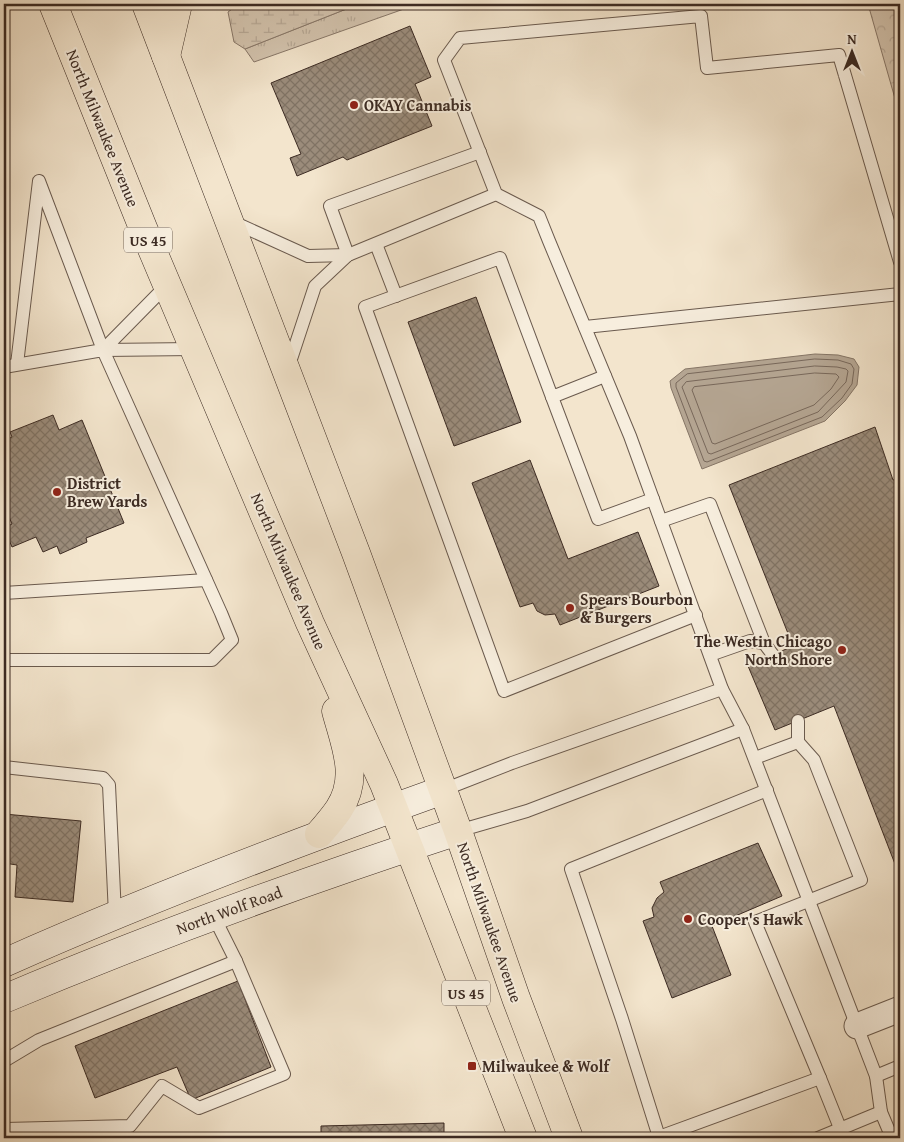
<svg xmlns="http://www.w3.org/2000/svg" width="904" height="1142" font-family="'Gentium Book Plus',serif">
<defs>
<pattern id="grass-tufts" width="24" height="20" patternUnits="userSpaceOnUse" patternTransform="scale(1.25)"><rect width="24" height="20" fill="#d4c5b0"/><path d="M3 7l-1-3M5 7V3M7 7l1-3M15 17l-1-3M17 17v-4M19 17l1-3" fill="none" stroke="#b7a997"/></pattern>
<pattern id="forest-crowns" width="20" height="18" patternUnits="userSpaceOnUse" patternTransform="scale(1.25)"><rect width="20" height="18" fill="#d4c5b0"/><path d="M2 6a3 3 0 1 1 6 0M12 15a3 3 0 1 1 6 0" fill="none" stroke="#b7a997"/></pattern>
<pattern id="wetland-marsh" width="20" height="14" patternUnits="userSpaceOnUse" patternTransform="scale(1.25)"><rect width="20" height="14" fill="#d4c5b0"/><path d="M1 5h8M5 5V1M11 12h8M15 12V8" fill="none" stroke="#b7a997"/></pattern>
<pattern id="building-cross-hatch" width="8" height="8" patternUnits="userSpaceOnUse" patternTransform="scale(1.25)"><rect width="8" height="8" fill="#9b8c7b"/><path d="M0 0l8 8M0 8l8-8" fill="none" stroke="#807364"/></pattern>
</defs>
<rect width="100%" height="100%" fill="#f3e5cd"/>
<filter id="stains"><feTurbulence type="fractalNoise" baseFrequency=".004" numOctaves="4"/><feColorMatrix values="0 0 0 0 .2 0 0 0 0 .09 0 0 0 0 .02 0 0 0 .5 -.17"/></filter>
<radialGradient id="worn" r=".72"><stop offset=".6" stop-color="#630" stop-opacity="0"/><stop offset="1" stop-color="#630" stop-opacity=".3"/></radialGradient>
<polygon fill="url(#grass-tufts)" stroke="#88786a" points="359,4 418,4 254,62 245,49"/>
<polygon fill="url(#forest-crowns)" stroke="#88786a" points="868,4 900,4 900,116"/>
<polygon fill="url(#wetland-marsh)" stroke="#88786a" points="239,4 359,4 245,49 234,42 228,12"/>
<polygon fill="#b5a693" stroke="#857566" points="815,354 838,355 854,359 859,367 857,385 845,401 825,421 702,469 671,388 670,381 685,369"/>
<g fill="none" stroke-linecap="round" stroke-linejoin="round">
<g stroke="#78685b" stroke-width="1">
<polygon points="815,359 838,360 851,364 854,369 852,384 842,398 822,417 707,462 704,461 676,387 676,383 687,374"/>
<polygon points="815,366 837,367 846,369 848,371 846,382 818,412 711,454 708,453 682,387 686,382"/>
<polygon points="815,373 836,374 839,377 831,389 814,405 715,444 712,443 692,390 694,387"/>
</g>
</g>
<g fill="url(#building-cross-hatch)" stroke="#3c2b23">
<polygon points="410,26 431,77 415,84 432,126 347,160 343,157 297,176 290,158 301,154 271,83"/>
<polygon points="476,297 521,422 454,446 408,322"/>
<polygon points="53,415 59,430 82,420 124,523 86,538 87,542 60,554 57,546 43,552 36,537 12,547 4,528 12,524 4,505 4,480 9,478 4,466 4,441 12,437 10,432"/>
<polygon points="875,427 893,480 900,478 900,877 834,706 775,730 748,666 793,646 729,485"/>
<polygon points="530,460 568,559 638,532 659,586 560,625 555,614 545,615 537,611 533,603 520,607 472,483"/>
<polygon points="4,814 81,821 73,902 15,897 17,865 4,863"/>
<polygon points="758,843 782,896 712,926 731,975 672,998 643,921 654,917 652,908 657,898 664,892 660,882"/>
<polygon points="238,981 271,1067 191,1100 177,1067 95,1098 75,1046"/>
<polygon points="444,1123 444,1138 321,1138 321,1126"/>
</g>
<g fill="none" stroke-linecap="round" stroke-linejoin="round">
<defs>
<g id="lane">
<polyline points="233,222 308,256 348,255"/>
<polyline points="376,244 396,296"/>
<polyline points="348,255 330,206 480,152"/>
<polyline points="167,285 103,350 194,349"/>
<polyline points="585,327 900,294"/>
<polyline points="17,364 39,181 103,350"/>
<polyline points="4,367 103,350 221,613 232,640 212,660 4,660"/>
<polyline points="288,368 315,286 348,255 496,194"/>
<polyline points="605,376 552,397 500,258 365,307 504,691 696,615"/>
<polyline points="552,397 598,519 653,499"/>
<polyline points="661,521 710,504 764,643"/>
<polyline points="4,593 206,580"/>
<polyline points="710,655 750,641 764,643 773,655"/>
<polyline points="798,721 798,742 814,760 861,880 755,922 820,1078"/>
<polyline points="755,758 798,742"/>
<polyline points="4,767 103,778 109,785 115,915"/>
<polyline points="443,790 512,763 722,689"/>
<polyline points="767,790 571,869 622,1019 659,1137 820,1078 844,1138"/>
<polyline points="458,831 527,811 743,729"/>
<polyline points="4,1061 39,1040 236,961"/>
<polyline points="876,1076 900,1066"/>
<polyline points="4,1127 5,1129 130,1126 162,1086 199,1108 284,1074 236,961 213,915"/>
<polyline points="818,1138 881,1112"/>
<polyline points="892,1138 881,1112 876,1076 743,729 722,689 630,436 549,241 539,216 496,194 444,60 460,38 701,16 707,68 839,55 900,262"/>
</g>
<polyline id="street" points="857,1026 900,1009"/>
<g id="secondary">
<path d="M 4,963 C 148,899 295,843 443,790"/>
<path d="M 4,999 C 153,936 305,881 458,831"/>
</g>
<g id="primary">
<polyline points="53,4 143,228 247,474 310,623 384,784 523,1138"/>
<polyline points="146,4 356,553 458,831 516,998 569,1138"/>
<polyline points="166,56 178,4"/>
<path d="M 319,834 C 326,826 333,818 339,809 C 360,777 345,745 336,711"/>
</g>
</defs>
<use href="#lane" stroke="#6a5a4e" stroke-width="14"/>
<use href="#street" stroke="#6a5a4e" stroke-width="27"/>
<use href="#secondary" stroke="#3c2b23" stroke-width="29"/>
<use href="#primary" stroke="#3c2b23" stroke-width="29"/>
<use href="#lane" stroke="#f7eede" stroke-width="12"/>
<use href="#street" stroke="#f7eede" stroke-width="25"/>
<use href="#secondary" stroke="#f7eede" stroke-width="28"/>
<use href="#primary" stroke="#f3e5cd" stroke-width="28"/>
</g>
<g fill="#8f2418" stroke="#f7eede" stroke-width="2">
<circle cx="354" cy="105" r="5"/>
<circle cx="57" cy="492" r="5"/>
<circle cx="570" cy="608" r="5"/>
<circle cx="842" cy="650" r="5"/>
<circle cx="688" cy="919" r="5"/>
<rect x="467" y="1061" width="10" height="10" rx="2.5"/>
</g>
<g text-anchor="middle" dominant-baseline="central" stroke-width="4" stroke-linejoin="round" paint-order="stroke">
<g fill="#f7eede" stroke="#74665b" stroke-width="1">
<rect x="124" y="227.5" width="48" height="25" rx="4"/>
<rect x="442" y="980.5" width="48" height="25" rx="4"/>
</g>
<g font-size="15" font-weight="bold" fill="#3c2b23">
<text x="148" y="240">US 45</text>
<text x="466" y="993">US 45</text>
</g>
<g font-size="16" font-weight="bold" fill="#3c2b23" stroke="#f7eede" text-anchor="start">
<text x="364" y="105">OKAY Cannabis</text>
<text x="67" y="483">District<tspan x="67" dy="18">Brew Yards</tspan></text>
<text x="580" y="599">Spears Bourbon<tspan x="580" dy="18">&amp; Burgers</tspan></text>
<text x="832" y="641" text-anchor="end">The Westin Chicago<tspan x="832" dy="18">North Shore</tspan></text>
<text x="698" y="919">Cooper's Hawk</text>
<text x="482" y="1066">Milwaukee &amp; Wolf</text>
</g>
<g font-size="16" fill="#3c2b23" stroke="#f7eede">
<text transform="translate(103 128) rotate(68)">North Milwaukee Avenue</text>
<text transform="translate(289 571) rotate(67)">North Milwaukee Avenue</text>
<text transform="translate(229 910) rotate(-20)">North Wolf Road</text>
<text transform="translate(490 922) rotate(71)">North Milwaukee Avenue</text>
</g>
</g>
<rect width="904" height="1142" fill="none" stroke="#f3e5cd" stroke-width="20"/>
<rect x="5" y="5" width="894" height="1132" fill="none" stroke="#3c2b23" stroke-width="2.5"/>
<rect x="10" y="10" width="884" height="1122" fill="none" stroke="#3c2b23"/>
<g transform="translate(852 52)" stroke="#f7eede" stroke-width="4" paint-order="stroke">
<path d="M0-4L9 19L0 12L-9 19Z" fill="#3c2b23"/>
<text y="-8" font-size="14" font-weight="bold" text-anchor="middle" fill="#3c2b23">N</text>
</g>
<rect width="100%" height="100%" filter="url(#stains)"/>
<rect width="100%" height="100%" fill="url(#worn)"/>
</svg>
